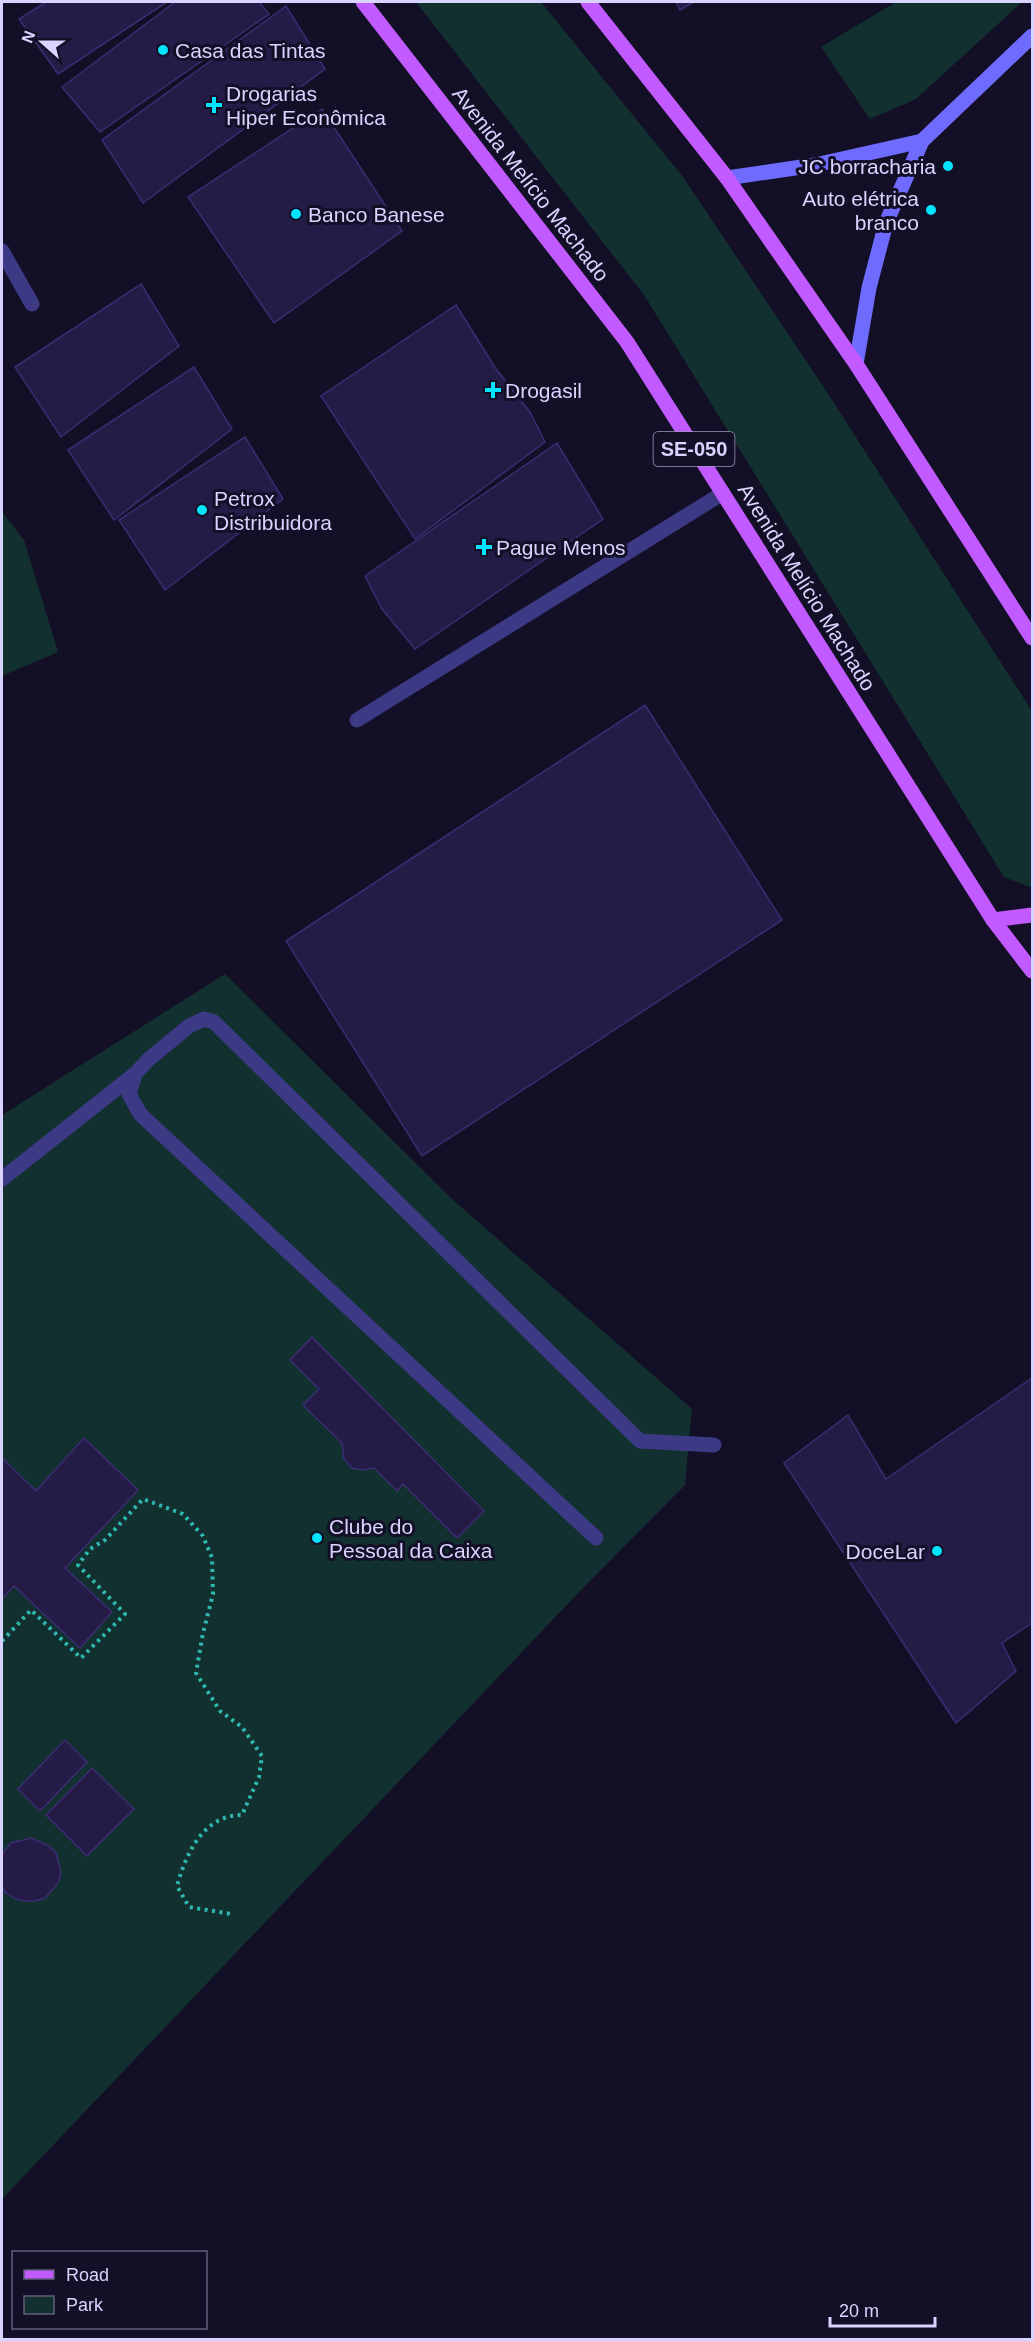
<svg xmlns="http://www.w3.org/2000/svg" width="1034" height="2341" font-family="Helvetica,sans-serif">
<rect width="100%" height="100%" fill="#130f26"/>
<g fill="#12302f">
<polygon points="416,2 541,2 683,177 823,386 1032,711 1032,888 1004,877 644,295"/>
<polygon points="896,2 1022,2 916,99 870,119 821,47"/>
<polygon points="2,512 24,540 58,652 2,676"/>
<polygon points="225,974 452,1199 692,1409 685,1485 580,1591 2,2199 2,1115"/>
</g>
<g fill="#241b47" stroke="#3b2d73" stroke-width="1.5">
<polygon points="46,2 167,2 58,74 19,19"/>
<polygon points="175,2 259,2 269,14 100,132 62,87"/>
<polygon points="676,2 694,2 680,10"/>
<polygon points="286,6 325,69 143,203 102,140"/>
<polygon points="322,109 402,231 274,323 188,197"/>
<polygon points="141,284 179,346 61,437 15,367"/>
<polygon points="456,305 496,369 530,412 545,442 415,539 321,396"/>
<polygon points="194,367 232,429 114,520 68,450"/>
<polygon points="245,437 283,499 165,590 119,520"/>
<polygon points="557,443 603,519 415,649 382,609 365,576"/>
<polygon points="645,705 782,920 422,1156 286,941"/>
<polygon points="312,1337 484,1511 457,1538 403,1484 397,1491 374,1468 363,1470 352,1468 344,1459 342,1443 303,1405 319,1389 290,1360"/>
<polygon points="1032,1378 1032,1623 1002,1643 1016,1671 956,1723 784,1463 848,1415 886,1479"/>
<polygon points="84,1438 138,1490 65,1568 112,1612 80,1648 14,1586 2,1599 2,1458 36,1491"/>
<polygon points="65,1740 87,1762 40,1811 18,1789"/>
<polygon points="92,1768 134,1809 87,1856 46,1815"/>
<polygon points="31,1838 49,1846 56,1853 61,1873 58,1883 45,1898 35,1901 24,1901 14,1898 5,1892 2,1886 2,1854 11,1843"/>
</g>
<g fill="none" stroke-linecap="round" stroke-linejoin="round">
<path stroke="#2fb8b0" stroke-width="4" stroke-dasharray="3 4.5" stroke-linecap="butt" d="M 2,1641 L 31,1610 L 81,1658 L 125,1614 L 78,1565 L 90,1549 L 105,1540 L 143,1499 L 183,1514 L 203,1536 L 212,1558 L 213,1594 L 203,1633 L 196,1673 L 220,1711 L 242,1727 L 262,1756 L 259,1777 L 242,1815 C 203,1815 186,1854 177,1886 L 189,1907 L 231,1914"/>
<g stroke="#3d3a85" stroke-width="15">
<polyline points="2,251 32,304"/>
<polyline points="357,720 723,493"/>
<polyline points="2,1179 135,1074"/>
<polyline points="596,1538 140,1114 129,1094 135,1074 148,1060 189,1026 204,1019 214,1022 640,1441 714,1445"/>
</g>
<g stroke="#6f6bff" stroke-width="15">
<polyline points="727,178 815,165 922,141"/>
<polyline points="856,364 869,288 886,223 922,141 1032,36"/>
</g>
<g stroke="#c25bff" stroke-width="15">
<polyline points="363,2 627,342 993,920 1032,971"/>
<polyline points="588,2 727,178 856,364 1032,638"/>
<polyline points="993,920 1032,915"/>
</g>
</g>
<g fill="#00e5ff" stroke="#130f26" stroke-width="2">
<circle cx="163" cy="50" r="6"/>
<path d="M211 96h6v6h6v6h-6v6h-6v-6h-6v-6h6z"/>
<circle cx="948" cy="166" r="6"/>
<circle cx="931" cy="210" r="6"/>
<circle cx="296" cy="214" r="6"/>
<path d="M490 381h6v6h6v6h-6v6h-6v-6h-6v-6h6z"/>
<circle cx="202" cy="510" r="6"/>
<path d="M481 538h6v6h6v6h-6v6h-6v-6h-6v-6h6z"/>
<circle cx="317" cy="1538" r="6"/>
<circle cx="937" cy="1551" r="6"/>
</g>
<g text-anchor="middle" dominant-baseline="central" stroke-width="6" stroke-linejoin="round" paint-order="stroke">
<rect fill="#130f26" stroke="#9e99be" stroke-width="1.5" x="653.5" y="432" width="81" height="34" rx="4.5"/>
<g font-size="20" font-weight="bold" fill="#d9d4ff">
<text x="694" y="449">SE-050</text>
</g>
<g font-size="21" fill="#d9d4ff" stroke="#130f26" text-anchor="start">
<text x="175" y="50">Casa das Tintas</text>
<text x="226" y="93">Drogarias<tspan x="226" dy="24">Hiper Econômica</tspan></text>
<text x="936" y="166" text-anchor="end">JC borracharia</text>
<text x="919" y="198" text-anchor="end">Auto elétrica<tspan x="919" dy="24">branco</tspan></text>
<text x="308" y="214">Banco Banese</text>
<text x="505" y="390">Drogasil</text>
<text x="214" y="498">Petrox<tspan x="214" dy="24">Distribuidora</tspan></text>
<text x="496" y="547">Pague Menos</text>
<text x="329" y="1526">Clube do<tspan x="329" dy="24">Pessoal da Caixa</tspan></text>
<text x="925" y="1551" text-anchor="end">DoceLar</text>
</g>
<g font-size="21" fill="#d9d4ff" stroke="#130f26">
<text transform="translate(531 184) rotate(52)">Avenida Melício Machado</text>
<text transform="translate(807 587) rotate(58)">Avenida Melício Machado</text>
</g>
</g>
<rect width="1034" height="2341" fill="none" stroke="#d9d4ff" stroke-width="6"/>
<rect x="12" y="2251" width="195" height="78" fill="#130f26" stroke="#625e7d" stroke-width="1.5"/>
<rect x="24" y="2270" width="30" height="9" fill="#c25bff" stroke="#625e7d" stroke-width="1.5"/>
<text x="66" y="2281" font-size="18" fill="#d9d4ff">Road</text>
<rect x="24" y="2296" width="30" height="18" fill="#12302f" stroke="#625e7d" stroke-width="1.5"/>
<text x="66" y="2311" font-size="18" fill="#d9d4ff">Park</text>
<g transform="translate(42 42) rotate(291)" stroke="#130f26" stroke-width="4.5" paint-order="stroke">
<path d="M0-4.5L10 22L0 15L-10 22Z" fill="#d9d4ff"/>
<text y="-9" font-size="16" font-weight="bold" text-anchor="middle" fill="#d9d4ff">N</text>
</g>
<path d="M830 2317v9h105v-9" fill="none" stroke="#d9d4ff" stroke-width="3"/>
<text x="839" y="2317" font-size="18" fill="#d9d4ff" stroke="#130f26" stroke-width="4.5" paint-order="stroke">20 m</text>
</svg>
